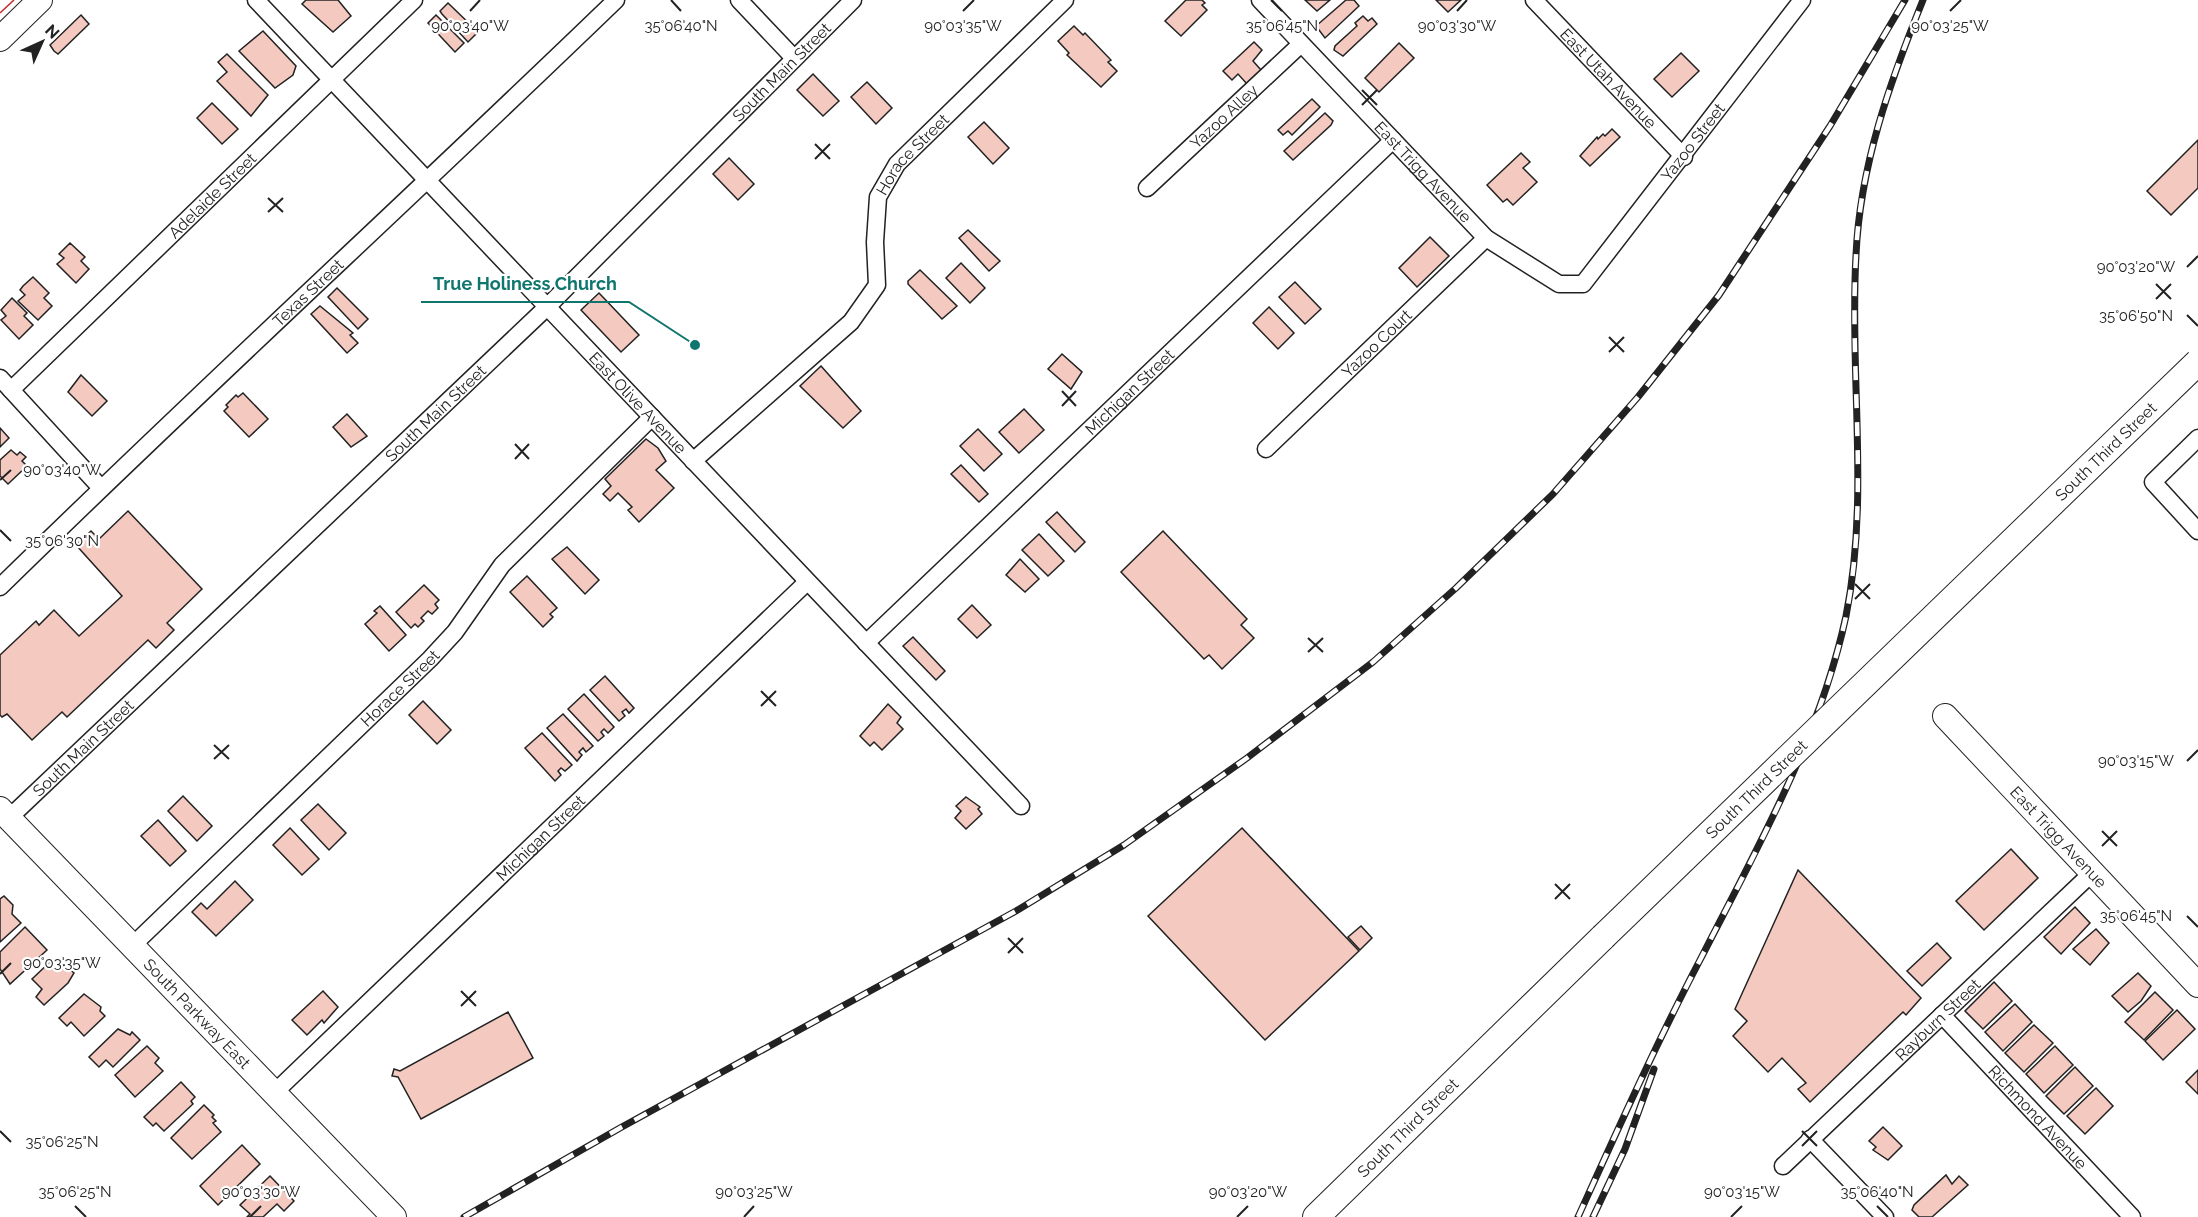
<svg xmlns="http://www.w3.org/2000/svg" width="2198" height="1217" font-family="Raleway,sans-serif">
<rect width="100%" height="100%" fill="#fff"/>
<g fill="#f3c9c0" stroke="#222" stroke-width="1.5">
<polygon points="306,0 338,0 351,16 333,32 302,4"/>
<polygon points="1186,0 1202,0 1205,3 1202,5 1207,10 1181,36 1165,21"/>
<polygon points="1305,0 1330,0 1317,11"/>
<polygon points="1346,0 1354,0 1359,6 1325,38 1316,26"/>
<polygon points="1436,0 1461,0 1448,12"/>
<polygon points="448,3 478,32 468,42 442,14 440,11"/>
<polygon points="81,15 89,24 58,54 54,51 50,45"/>
<polygon points="436,15 464,43 455,52 428,23"/>
<polygon points="1363,16 1368,21 1372,18 1377,24 1343,56 1334,50 1335,46 1357,26 1355,23"/>
<polygon points="1074,26 1083,35 1085,33 1111,60 1108,62 1117,71 1101,87 1067,55 1069,53 1058,41"/>
<polygon points="263,31 296,66 293,75 275,88 239,51"/>
<polygon points="1254,42 1262,50 1253,61 1261,70 1247,84 1238,74 1232,80 1223,71"/>
<polygon points="1399,43 1414,58 1379,92 1365,78"/>
<polygon points="1681,53 1699,71 1672,97 1654,79"/>
<polygon points="227,54 268,95 251,116 217,81 227,72 218,62"/>
<polygon points="813,74 839,101 823,116 797,90"/>
<polygon points="867,82 892,108 876,124 851,97"/>
<polygon points="1312,99 1320,107 1292,135 1288,131 1283,135 1278,130"/>
<polygon points="212,103 238,129 222,144 197,118"/>
<polygon points="1325,113 1333,121 1331,125 1293,160 1284,151"/>
<polygon points="984,122 1009,148 993,164 968,137"/>
<polygon points="1612,129 1620,137 1590,166 1580,156 1597,137 1598,139 1603,134 1605,136"/>
<polygon points="2198,140 2198,188 2171,215 2147,191"/>
<polygon points="1521,153 1530,162 1523,168 1537,182 1513,205 1507,199 1503,202 1487,185"/>
<polygon points="729,158 754,184 738,200 713,174"/>
<polygon points="968,230 1000,261 989,271 959,238"/>
<polygon points="1430,237 1449,256 1417,287 1399,268"/>
<polygon points="70,243 85,257 81,261 89,269 76,283 57,264 64,258 59,254"/>
<polygon points="961,263 985,288 970,303 946,278"/>
<polygon points="920,270 957,306 942,319 908,284 908,281"/>
<polygon points="33,277 49,293 44,298 52,306 38,320 18,301 25,295 20,290 23,286"/>
<polygon points="1295,282 1321,309 1305,324 1279,297"/>
<polygon points="337,288 368,319 358,329 328,297"/>
<polygon points="599,293 639,335 621,352 581,310"/>
<polygon points="12,298 27,313 24,316 33,325 19,339 1,320 6,316 1,310"/>
<polygon points="320,306 353,333 350,335 358,343 347,353 311,314"/>
<polygon points="1269,307 1294,333 1278,349 1253,323"/>
<polygon points="1062,354 1082,372 1071,389 1048,369"/>
<polygon points="821,366 861,411 843,428 800,386"/>
<polygon points="81,375 107,401 92,416 68,392"/>
<polygon points="243,393 268,419 249,437 224,411 228,407 226,405 236,395 238,397"/>
<polygon points="1024,409 1044,430 1019,453 999,432"/>
<polygon points="347,414 367,436 351,447 333,427"/>
<polygon points="0,428 9,438 0,447"/>
<polygon points="978,429 1002,454 984,471 960,446"/>
<polygon points="646,439 658,448 666,461 656,470 674,488 639,522 628,510 632,507 618,493 610,501 603,494 611,486 605,479"/>
<polygon points="11,450 17,455 20,452 26,457 22,461 27,466 8,484 0,476 0,460"/>
<polygon points="961,465 988,494 979,502 951,474"/>
<polygon points="128,511 202,589 167,623 174,630 156,648 148,640 67,717 62,712 32,740 7,714 2,717 0,715 0,655 36,621 39,625 54,610 79,636 122,596 76,545 91,531 99,539"/>
<polygon points="1057,512 1085,542 1075,552 1046,522"/>
<polygon points="1163,531 1247,619 1241,625 1254,638 1222,669 1209,655 1204,659 1121,572"/>
<polygon points="1039,534 1064,561 1048,576 1022,550"/>
<polygon points="567,547 599,580 585,594 552,559"/>
<polygon points="1020,559 1039,579 1025,592 1006,575"/>
<polygon points="527,576 557,608 550,614 553,617 543,627 510,592"/>
<polygon points="424,585 439,600 435,604 438,608 432,614 428,611 421,618 424,621 418,627 415,624 411,628 396,612"/>
<polygon points="972,605 991,625 977,638 958,619"/>
<polygon points="380,606 406,635 389,651 365,624 377,613 374,611"/>
<polygon points="913,637 945,671 936,680 903,646"/>
<polygon points="605,676 634,708 629,713 626,709 622,712 625,716 619,721 590,690"/>
<polygon points="584,694 614,727 608,733 604,729 601,732 604,736 598,741 568,709"/>
<polygon points="423,701 451,730 437,744 409,715"/>
<polygon points="888,704 901,717 897,723 903,729 882,750 874,742 870,746 860,736"/>
<polygon points="563,714 593,746 586,752 583,748 579,752 582,755 577,761 547,728"/>
<polygon points="542,733 572,765 565,771 561,768 558,771 561,775 555,781 525,748"/>
<polygon points="183,796 212,826 197,841 168,811"/>
<polygon points="966,797 980,807 978,809 982,814 966,829 955,818 961,811 956,806"/>
<polygon points="318,804 346,833 329,850 301,820"/>
<polygon points="158,820 186,851 170,866 141,836"/>
<polygon points="290,828 319,859 302,875 273,845"/>
<polygon points="1242,828 1359,951 1265,1040 1148,916"/>
<polygon points="2011,849 2038,878 1984,930 1956,901"/>
<polygon points="1798,870 1921,998 1906,1015 1903,1012 1810,1102 1798,1089 1806,1083 1782,1058 1768,1072 1733,1036 1747,1021 1735,1009"/>
<polygon points="235,881 253,900 216,936 192,912 201,903 207,909"/>
<polygon points="4,896 13,905 12,914 21,923 0,942 0,899"/>
<polygon points="2075,907 2090,923 2061,954 2044,937"/>
<polygon points="1361,926 1372,938 1360,950 1348,937"/>
<polygon points="25,927 47,950 10,984 0,969 0,952"/>
<polygon points="2096,929 2109,943 2090,965 2073,949"/>
<polygon points="1937,943 1951,958 1922,986 1907,971"/>
<polygon points="52,960 58,967 64,965 66,970 68,968 74,973 68,983 44,1005 36,997 42,989 32,979"/>
<polygon points="2138,973 2151,986 2141,1001 2128,1012 2112,996"/>
<polygon points="1994,982 2012,1001 1983,1029 1965,1011"/>
<polygon points="323,991 338,1007 324,1023 322,1020 307,1035 292,1020"/>
<polygon points="2155,992 2173,1010 2144,1040 2125,1022"/>
<polygon points="84,994 101,1007 100,1011 105,1016 84,1036 71,1022 67,1026 59,1018"/>
<polygon points="2015,1004 2032,1022 2003,1051 1985,1032"/>
<polygon points="2177,1010 2195,1029 2163,1060 2145,1041"/>
<polygon points="508,1012 533,1058 421,1119 398,1077 392,1076 394,1069 400,1071"/>
<polygon points="2034,1025 2053,1043 2024,1072 2005,1053"/>
<polygon points="118,1029 130,1035 132,1032 140,1040 113,1067 106,1060 99,1067 89,1057"/>
<polygon points="147,1046 159,1058 155,1063 163,1071 135,1097 115,1075"/>
<polygon points="2055,1046 2073,1065 2044,1093 2026,1074"/>
<polygon points="2075,1067 2093,1086 2064,1114 2046,1096"/>
<polygon points="2198,1070 2198,1094 2186,1082"/>
<polygon points="181,1082 195,1097 191,1101 193,1104 164,1131 156,1123 153,1126 144,1117"/>
<polygon points="2096,1088 2113,1106 2085,1134 2067,1116"/>
<polygon points="204,1105 214,1115 212,1117 216,1121 213,1123 221,1132 192,1159 171,1138"/>
<polygon points="1883,1127 1902,1146 1888,1160 1873,1150 1876,1147 1869,1141"/>
<polygon points="242,1145 260,1164 218,1205 200,1186"/>
<polygon points="1946,1175 1952,1184 1959,1176 1968,1185 1932,1217 1919,1217 1912,1210 1914,1205"/>
<polygon points="270,1176 294,1201 284,1211 277,1204 263,1217 247,1217 250,1214 240,1205"/>
</g>
<g fill="none" stroke-linecap="round" stroke-linejoin="round">
<defs>
<g id="street">
<path id="s1" d="M 256,0 L 1021,806"/>
<polyline points="739,0 793,57"/>
<path id="s2" d="M 1260,0 L 1486,238 L 1559,284 L 1583,284 L 1802,0"/>
<path id="s3" d="M 1534,0 L 1684,157"/>
<path id="s4" d="M 1147,188 L 1301,44"/>
<polyline points="0,378 101,488"/>
<path id="s5" d="M 11,390 L 414,0"/>
<polyline points="2198,438 2153,482 2198,531"/>
<path id="s6" d="M 1266,449 L 1486,238"/>
<path id="s7" d="M 693,461 L 851,322 L 877,285 L 875,242 L 878,197 L 897,164 L 1065,0"/>
<path id="s8" d="M 0,587 C 203,388 412,197 616,0"/>
<path id="s9" d="M 866,643 L 1393,140"/>
<path id="s10" d="M 9,818 L 546,308 L 853,0"/>
<path id="s11" d="M 132,946 L 430,659 L 455,632 L 502,565 L 652,417"/>
<path id="s12" d="M 1942,1015 L 2132,1217"/>
<path id="s13" d="M 274,1093 L 807,582"/>
<polyline points="1810,1139 1885,1217"/>
<path id="s14" d="M 1783,1166 L 2092,873"/>
</g>
<g id="secondary">
<polyline points="0,39 40,0"/>
<path id="s15" d="M 1945,716 L 2198,985"/>
<path id="s16" d="M 0,809 L 394,1217"/>
</g>
<g id="primary">
<path id="s17" d="M 1316,1217 L 1603,937"/>
</g>
</defs>
<use href="#street" stroke="#222" stroke-width="19"/>
<use href="#secondary" stroke="#222" stroke-width="26"/>
<use href="#primary" stroke="#222" stroke-width="28"/>
<use href="#street" stroke="#fff" stroke-width="16"/>
<use href="#secondary" stroke="#fff" stroke-width="24"/>
<use href="#primary" stroke="#fff" stroke-width="26"/>
<defs>
<g id="rail">
<polyline points="464,1217 620,1128 1016,911 1124,845 1247,758 1373,662 1456,588 1553,494 1638,397 1719,295 1830,126 1905,0"/>
<path d="M 1578,1217 C 1617,1131 1656,1044 1700,960 C 1756,850 1820,738 1846,616 C 1870,496 1849,376 1856,255 C 1860,165 1890,82 1923,0"/>
<polyline points="1593,1217 1625,1149 1654,1069"/>
</g>
</defs>
<use href="#rail" stroke="#222" stroke-width="7"/>
<use href="#rail" stroke="#fff" stroke-width="4.5" stroke-dasharray="14" stroke-linecap="butt"/>
<defs>
<g id="primary-bridge">
<path id="s18" d="M 1603,937 L 2198,362"/>
</g>
</defs>
<use href="#primary-bridge" stroke="#222" stroke-width="28" stroke-linecap="butt"/>
<use href="#primary-bridge" stroke="#fff" stroke-width="26"/>
<polyline stroke="#c62828" stroke-width="1.5" stroke-dasharray="21 4.5 3 4.5" stroke-linecap="butt" points="0,13 14,0"/>
</g>
<path fill="none" stroke="#222" stroke-width="2" d="M 671,0 L 681,11M 1271,0 L 1282,11M 470,11 L 480,0M 963,11 L 974,0M 1457,11 L 1467,0M 1950,11 L 1961,0M 1362,90 L 1377,105M 1362,105 L 1377,90M 815,144 L 830,159M 815,159 L 830,144M 268,198 L 283,212M 268,212 L 283,198M 2187,267 L 2198,256M 2156,284 L 2171,299M 2156,299 L 2171,284M 2187,315 L 2198,326M 1609,337 L 1624,352M 1609,352 L 1624,337M 1062,391 L 1076,406M 1062,406 L 1076,391M 515,444 L 529,459M 515,459 L 529,444M 0,480 L 11,470M 0,530 L 11,541M 1855,584 L 1870,599M 1855,599 L 1870,584M 1308,638 L 1323,652M 1308,652 L 1323,638M 761,691 L 776,706M 761,706 L 776,691M 214,745 L 229,759M 214,759 L 229,745M 2187,761 L 2198,750M 2102,831 L 2117,846M 2102,846 L 2117,831M 1555,884 L 1570,899M 1555,899 L 1570,884M 2187,916 L 2198,927M 1008,938 L 1023,953M 1008,953 L 1023,938M 0,974 L 11,963M 461,991 L 476,1006M 461,1006 L 476,991M 0,1131 L 11,1142M 1802,1131 L 1817,1146M 1802,1146 L 1817,1131M 75,1206 L 86,1217M 1877,1206 L 1888,1217M 250,1217 L 261,1206M 744,1217 L 754,1206M 1237,1217 L 1248,1206M 1731,1217 L 1742,1206"/>
<g text-anchor="middle" dominant-baseline="central" stroke-width="4.5" stroke-linejoin="round" paint-order="stroke">
<g font-size="16" fill="#222" stroke="#fff">
<text stroke="none"><textPath href="#s10" startOffset="1074">South Main Street</textPath></text>
<text stroke="none"><textPath href="#s3" startOffset="108">East Utah Avenue</textPath></text>
<text stroke="none"><textPath href="#s4" startOffset="105">Yazoo Alley</textPath></text>
<text stroke="none"><textPath href="#s2" startOffset="618">Yazoo Street</textPath></text>
<text stroke="none"><textPath href="#s7" startOffset="399">Horace Street</textPath></text>
<text stroke="none"><textPath href="#s2" startOffset="237">East Trigg Avenue</textPath></text>
<text stroke="none"><textPath href="#s5" startOffset="280">Adelaide Street</textPath></text>
<text stroke="none"><textPath href="#s8" startOffset="426">Texas Street</textPath></text>
<text stroke="none"><textPath href="#s6" startOffset="153">Yazoo Court</textPath></text>
<text stroke="none"><textPath href="#s9" startOffset="364">Michigan Street</textPath></text>
<text stroke="none"><textPath href="#s1" startOffset="555">East Olive Avenue</textPath></text>
<text stroke="none"><textPath href="#s10" startOffset="588">South Main Street</textPath></text>
<text stroke="none"><textPath href="#s18" startOffset="699">South Third Street</textPath></text>
<text stroke="none"><textPath href="#s11" startOffset="372">Horace Street</textPath></text>
<text stroke="none"><textPath href="#s10" startOffset="102">South Main Street</textPath></text>
<text stroke="none"><textPath href="#s18" startOffset="213">South Third Street</textPath></text>
<text stroke="none"><textPath href="#s13" startOffset="369">Michigan Street</textPath></text>
<text stroke="none"><textPath href="#s15" startOffset="166">East Trigg Avenue</textPath></text>
<text stroke="none"><textPath href="#s16" startOffset="284">South Parkway East</textPath></text>
<text stroke="none"><textPath href="#s14" startOffset="213">Rayburn Street</textPath></text>
<text stroke="none"><textPath href="#s12" startOffset="140">Richmond Avenue</textPath></text>
<text stroke="none"><textPath href="#s17" startOffset="128">South Third Street</textPath></text>
</g>
</g>
<g font-size="15" text-anchor="middle" fill="#222" stroke="#fff" stroke-width="4.5" stroke-linejoin="round" paint-order="stroke">
<text x="470" y="31">90°03'40"W</text>
<text x="681" y="31">35°06'40"N</text>
<text x="963" y="31">90°03'35"W</text>
<text x="1282" y="31">35°06'45"N</text>
<text x="1457" y="31">90°03'30"W</text>
<text x="1950" y="31">90°03'25"W</text>
<text x="2136" y="272">90°03'20"W</text>
<text x="2136" y="321">35°06'50"N</text>
<text x="62" y="475">90°03'40"W</text>
<text x="62" y="546">35°06'30"N</text>
<text x="2136" y="766">90°03'15"W</text>
<text x="2136" y="921">35°06'45"N</text>
<text x="62" y="968">90°03'35"W</text>
<text x="62" y="1147">35°06'25"N</text>
<text x="75" y="1197">35°06'25"N</text>
<text x="1248" y="1197">90°03'20"W</text>
<text x="1742" y="1197">90°03'15"W</text>
<text x="261" y="1197">90°03'30"W</text>
<text x="754" y="1197">90°03'25"W</text>
<text x="1877" y="1197">35°06'40"N</text>
</g>
<path fill="none" stroke="#0f766e" stroke-width="2" d="M695 345L629 302H421"/>
<circle fill="#0f766e" stroke="#fff" stroke-width="2" cx="695" cy="345" r="6"/>
<g font-size="18" text-anchor="middle" font-weight="bold" fill="#0f766e" stroke="#fff" stroke-width="4.5" stroke-linejoin="round" paint-order="stroke">
<text x="525" y="290">True Holiness Church</text>
</g>
<g transform="translate(42 42) rotate(45)" stroke="#ffffff" stroke-width="4.5" paint-order="stroke">
<path d="M0-4.5L10 22L0 15L-10 22Z" fill="#222222"/>
<text y="-9" font-size="16" font-weight="bold" text-anchor="middle" fill="#222222">N</text>
</g>
</svg>
